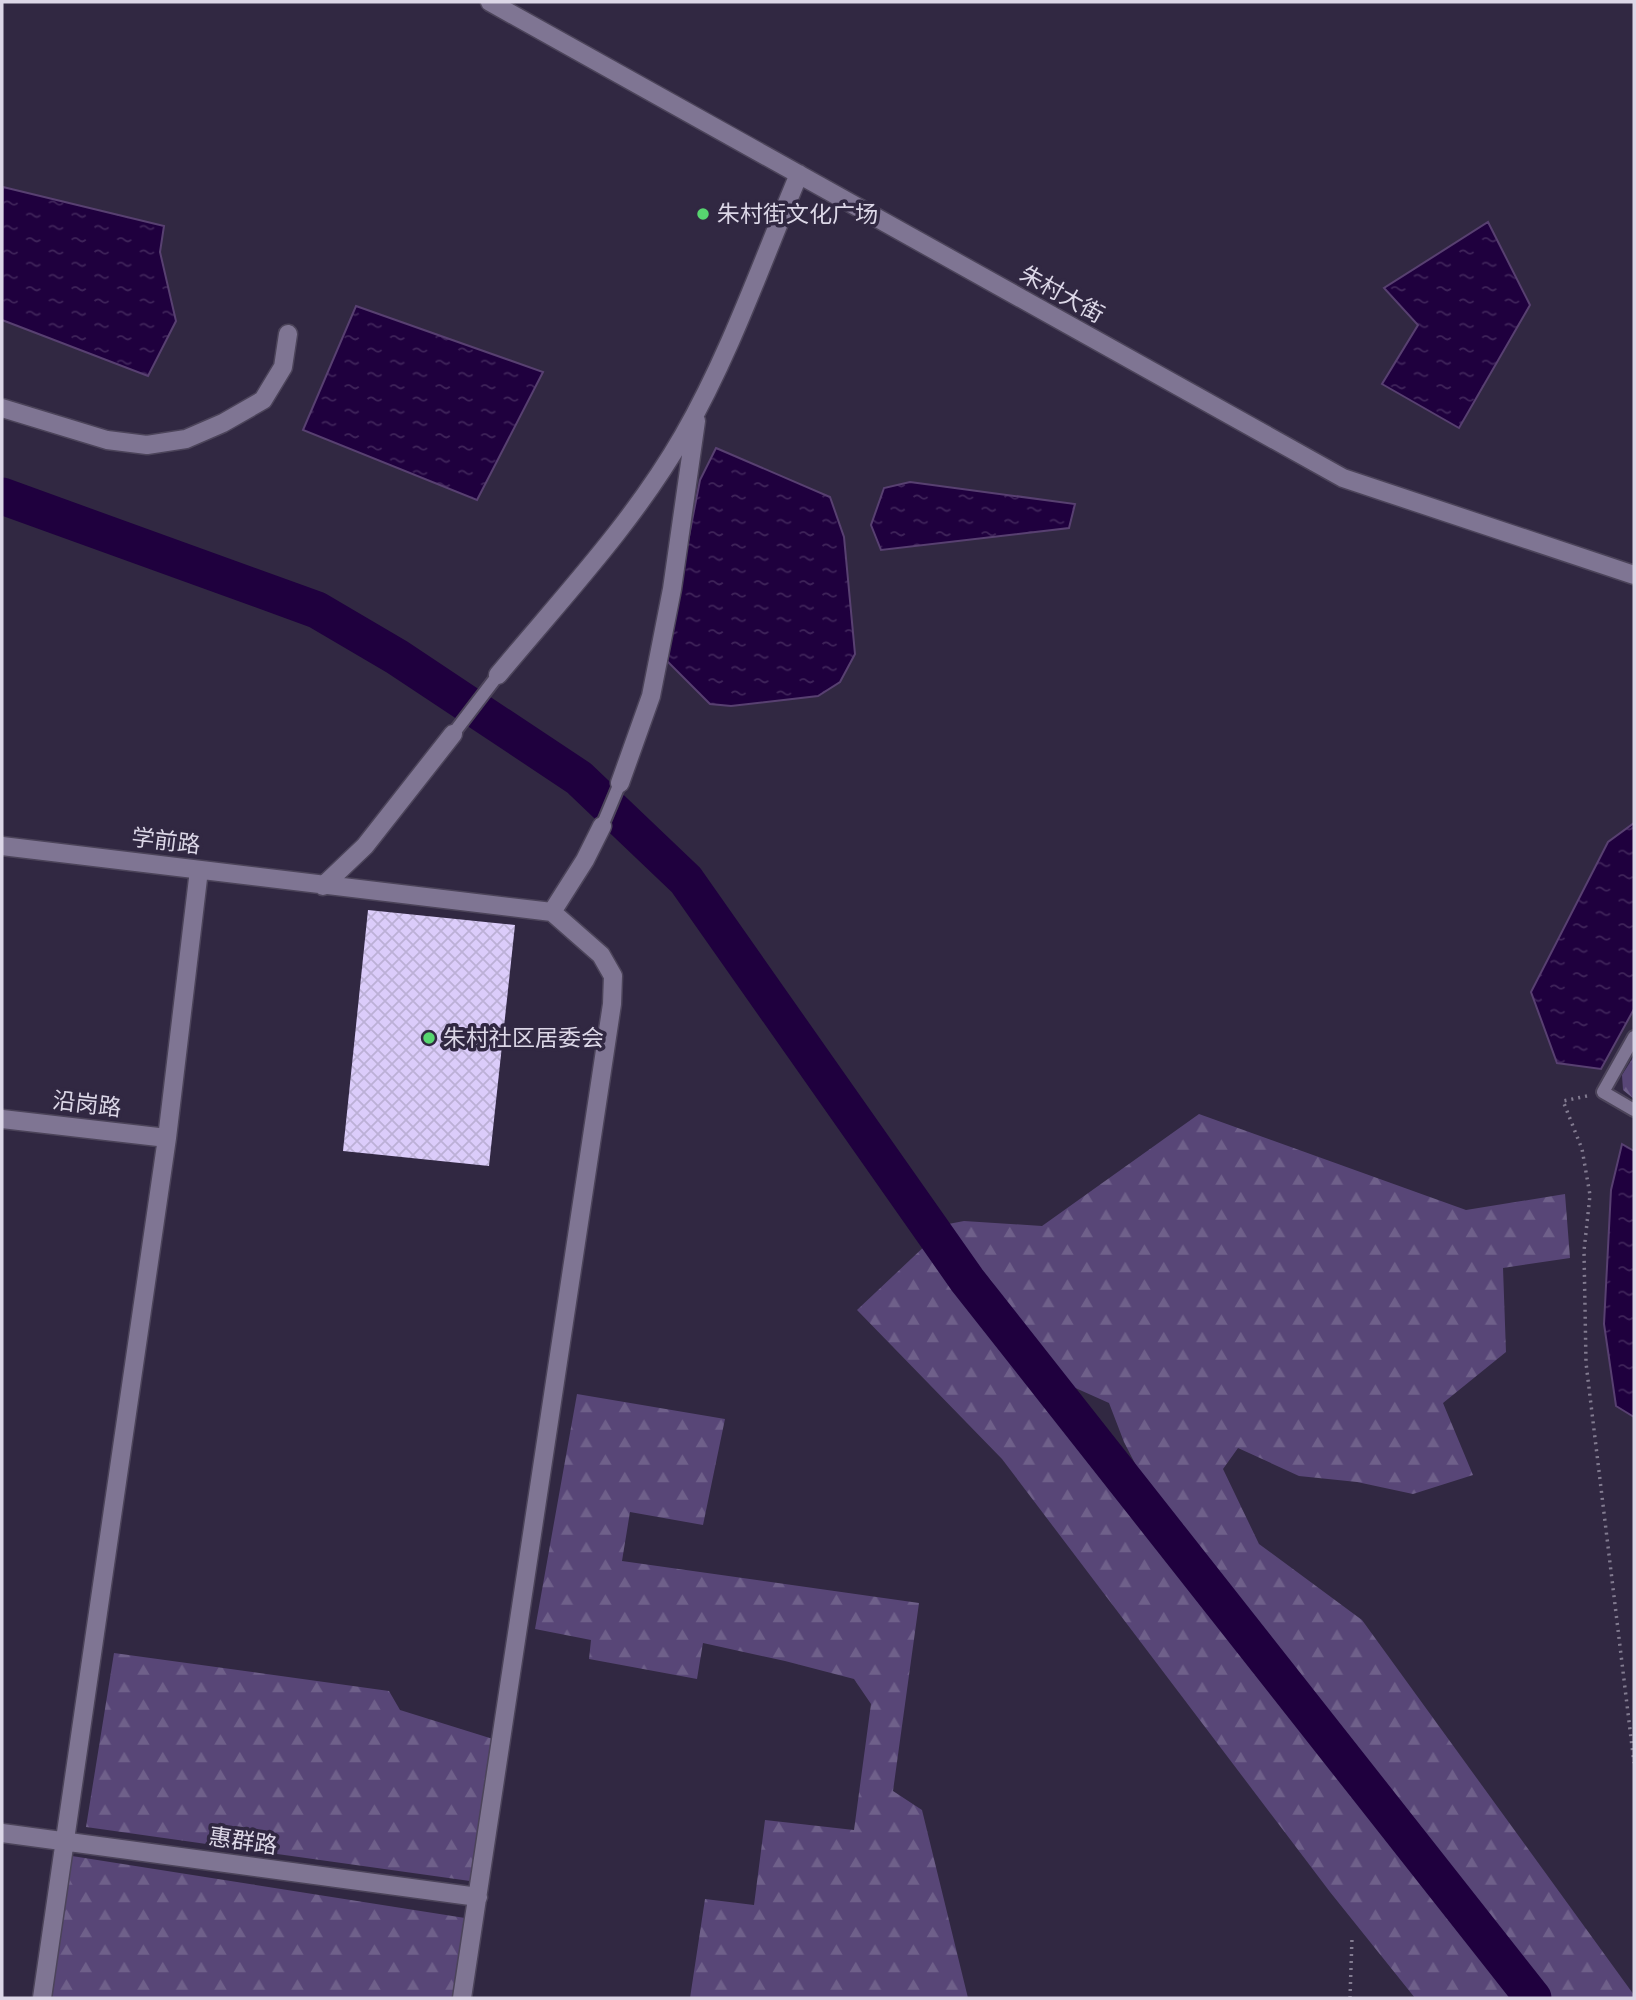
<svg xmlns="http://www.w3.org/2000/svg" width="1636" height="2000" viewBox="0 0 1636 2000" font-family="'Space Grotesk','Noto Sans SC',sans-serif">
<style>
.forest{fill:url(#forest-firs)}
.water{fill:url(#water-ripples);stroke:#584071;stroke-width:2}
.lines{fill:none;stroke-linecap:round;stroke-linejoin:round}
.river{stroke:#1f003e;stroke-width:37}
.building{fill:url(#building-cross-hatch)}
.service-casing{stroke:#4c445a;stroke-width:16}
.minor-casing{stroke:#4c445a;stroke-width:21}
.path{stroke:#827b90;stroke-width:3.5;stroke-dasharray:2 5;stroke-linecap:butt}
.service{stroke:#7f7593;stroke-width:12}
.minor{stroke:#7f7593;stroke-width:18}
.poi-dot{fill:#57d570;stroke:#312842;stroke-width:2.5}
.labels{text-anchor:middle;stroke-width:7;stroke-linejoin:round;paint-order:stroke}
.poi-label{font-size:23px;fill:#dcd7e7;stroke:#312842;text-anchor:start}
.street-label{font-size:23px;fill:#dcd7e7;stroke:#312842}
</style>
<defs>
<pattern id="forest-firs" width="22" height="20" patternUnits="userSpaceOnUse" patternTransform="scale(1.75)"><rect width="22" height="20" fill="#584677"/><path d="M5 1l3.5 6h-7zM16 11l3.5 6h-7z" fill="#6f608a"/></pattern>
<pattern id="water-ripples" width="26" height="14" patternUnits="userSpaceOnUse" patternTransform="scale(1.75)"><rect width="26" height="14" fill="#1f003e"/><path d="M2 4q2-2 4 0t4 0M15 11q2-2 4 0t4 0" fill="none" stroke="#3f245a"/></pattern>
<pattern id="building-cross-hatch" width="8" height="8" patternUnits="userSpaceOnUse" patternTransform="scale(1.75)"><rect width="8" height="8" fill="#dbccfa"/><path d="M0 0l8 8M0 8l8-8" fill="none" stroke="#bcb0d6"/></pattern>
</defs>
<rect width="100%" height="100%" fill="#312842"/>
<!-- forest -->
<path class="forest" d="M 1634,1056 L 1634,1099 L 1623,1090 L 1622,1075 Z
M 1199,1114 L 1466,1210 L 1565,1194 L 1570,1258 L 1503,1268 L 1506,1352 L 1443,1403 L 1473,1475 L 1413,1494 L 1357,1482 L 1299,1476 L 1238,1448 L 1223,1469 L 1259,1544 L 1362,1620 L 1634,1995 L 1634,1998 L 1546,1998 L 1148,1489 L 1124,1442 L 1109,1403 L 1062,1382 L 938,1226 L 964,1221 L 1042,1226 Z
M 929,1242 L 1274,1682 L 1517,1998 L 1415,1998 L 1330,1892 L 1002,1459 L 857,1310 Z
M 577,1394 L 725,1419 L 703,1525 L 630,1512 L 622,1561 L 919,1603 L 893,1791 L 922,1810 L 968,1998 L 690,1998 L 705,1899 L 754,1905 L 765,1820 L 854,1830 L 871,1704 L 854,1679 L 785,1661 L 703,1643 L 697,1679 L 589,1659 L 591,1640 L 535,1629 Z
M 114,1653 L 389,1691 L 400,1710 L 493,1739 L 470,1881 L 86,1827 Z
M 72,1856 L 465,1918 L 453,1998 L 52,1998 Z"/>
<!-- water -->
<path class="water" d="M 3,187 L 164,226 L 160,252 L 176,321 L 148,376 L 2,320 Z
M 1488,222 L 1530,305 L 1459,428 L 1382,384 L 1418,325 L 1384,288 Z
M 356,306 L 543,372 L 477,500 L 303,430 Z
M 716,448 L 830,497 L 844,537 L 855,654 L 840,682 L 818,696 L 731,706 L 710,704 L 665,659 L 700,480 Z
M 910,482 L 1075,504 L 1069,528 L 881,550 L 871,525 L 884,488 Z
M 1634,823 L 1634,1009 L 1601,1069 L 1557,1063 L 1531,992 L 1608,842 Z
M 1622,1144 L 1634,1151 L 1634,1417 L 1616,1406 L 1604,1324 L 1611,1190 Z"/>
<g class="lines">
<!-- river -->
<path class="river" d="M 2,496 L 317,610 L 397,657 L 579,778 L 686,880 L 967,1280 L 1533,1998"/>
</g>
<!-- building -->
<path class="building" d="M 368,910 L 515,925 L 489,1166 L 343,1151 Z"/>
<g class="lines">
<defs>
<path id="service" d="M 453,734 L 498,675
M 602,826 L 620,783
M 1634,1037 L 1603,1092 L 1634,1110"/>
<path id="minor" d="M 490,2 L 1343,478 L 1634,575
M 2,408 L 107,440 L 147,445 L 186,439 L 223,423 L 263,400 L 283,367 L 288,334
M 498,675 C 562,598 633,523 683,436 C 730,354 762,262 799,174
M 620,783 L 651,696 L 672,589 L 696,421
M 2,846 L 552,912 L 601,955 L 613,976 L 612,1004 L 462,1998
M 323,886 L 365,846 L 453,734
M 552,912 L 585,860 L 602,826
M 2,1119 L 167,1138
M 2,1833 L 478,1897
M 42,1998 L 167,1138 L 199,870"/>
</defs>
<!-- service casing -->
<use href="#service" class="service-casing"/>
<!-- minor casing -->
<use href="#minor" class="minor-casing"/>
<!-- path -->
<path class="path" d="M 1587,1096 L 1563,1101 L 1582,1149 L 1590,1195 L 1584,1251 L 1586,1363 L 1634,1763
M 1350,1998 L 1352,1938"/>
<!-- service -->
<use href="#service" class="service"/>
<!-- minor -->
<use href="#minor" class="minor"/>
</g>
<!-- markers -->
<g class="poi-dot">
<circle cx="703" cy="214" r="7"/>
<circle cx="429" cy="1038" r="7"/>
</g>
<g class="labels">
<!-- poi labels -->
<g class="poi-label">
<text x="717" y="222">朱村街文化广场</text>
<text x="443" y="1046">朱村社区居委会</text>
</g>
<!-- street labels -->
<g class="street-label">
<text transform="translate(1062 294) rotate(29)" y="8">朱村大街</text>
<text transform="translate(166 841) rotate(7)" y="8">学前路</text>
<text transform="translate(87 1104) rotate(7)" y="8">沿岗路</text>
<text transform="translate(243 1841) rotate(8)" y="8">惠群路</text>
</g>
</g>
<!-- border -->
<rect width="1636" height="2000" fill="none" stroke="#dcd7e7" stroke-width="7"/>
</svg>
